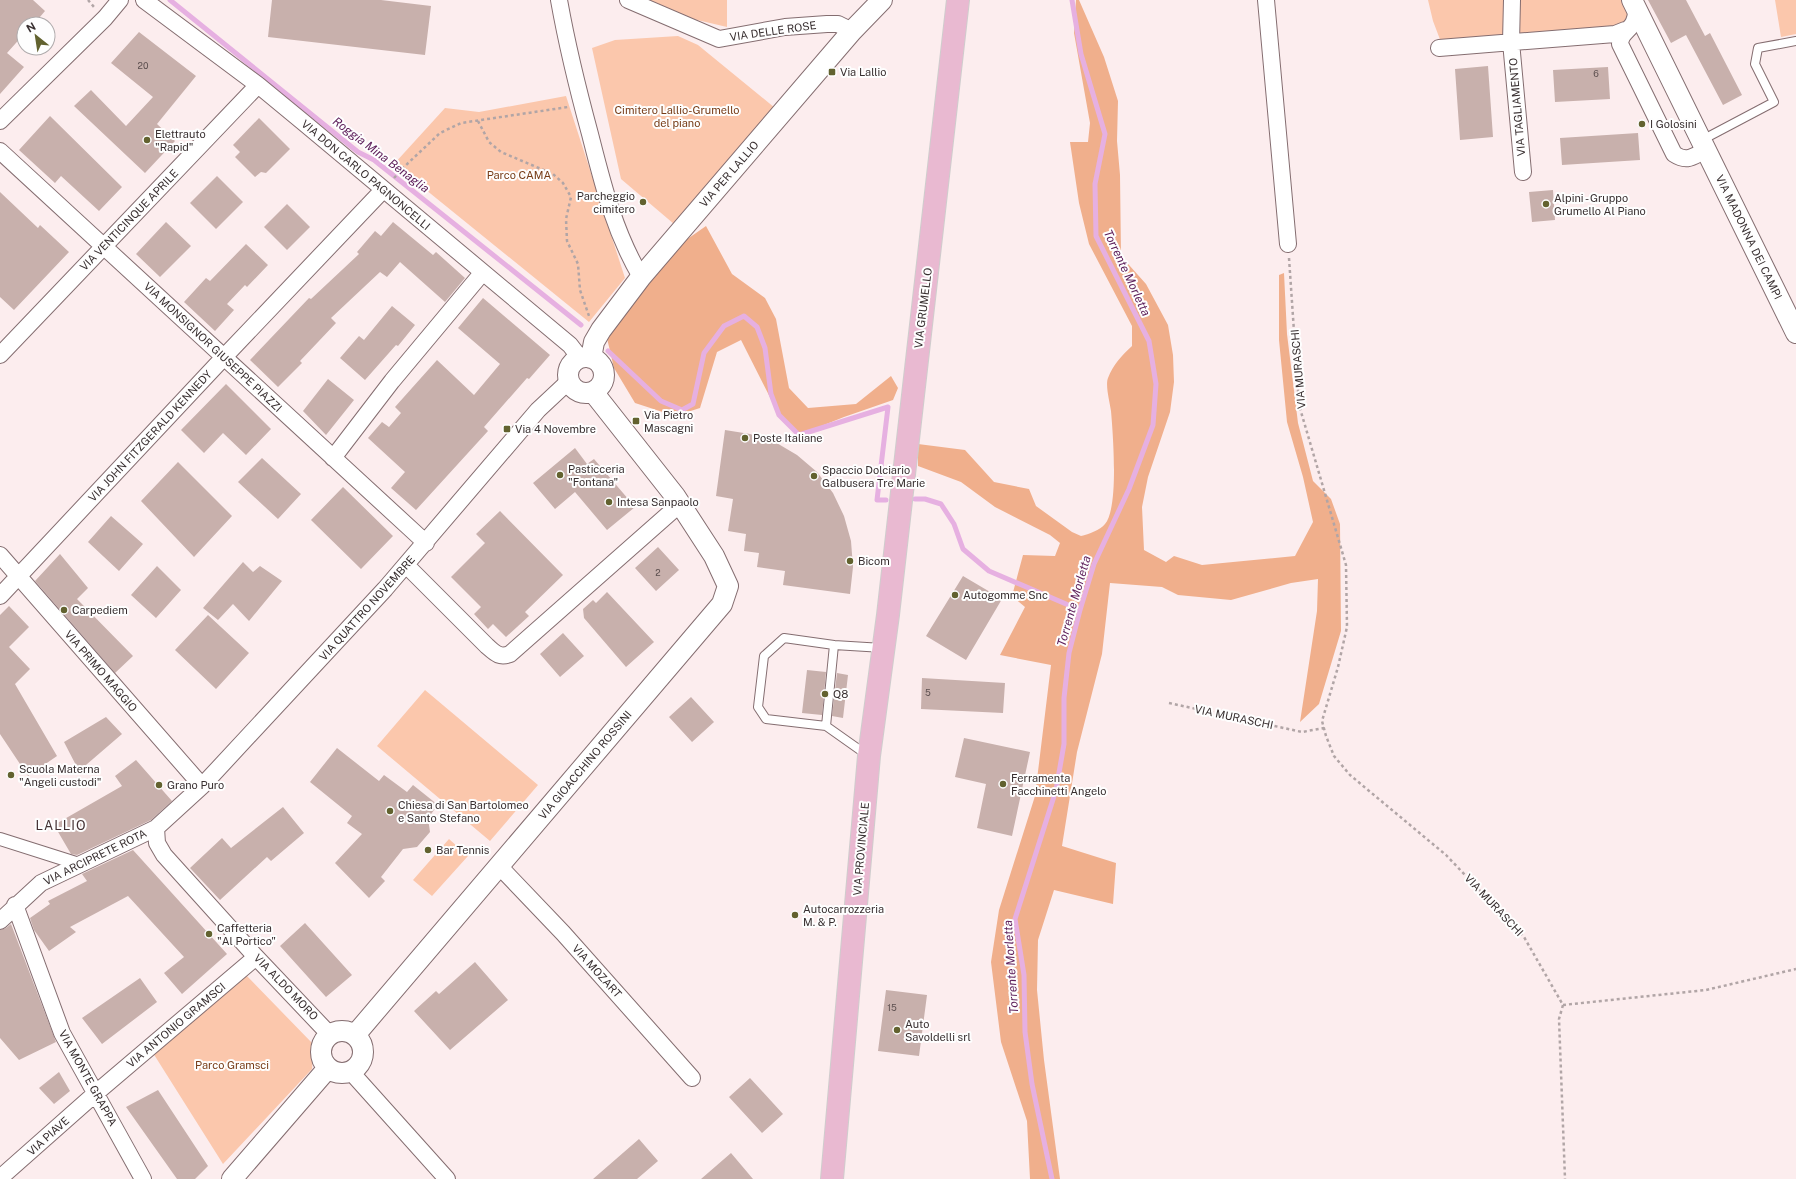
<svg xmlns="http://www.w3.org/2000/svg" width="1796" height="1179" viewBox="0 0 1796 1179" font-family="'Public Sans',sans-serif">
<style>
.green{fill:#fbc7ac}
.forest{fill:#f0af8c}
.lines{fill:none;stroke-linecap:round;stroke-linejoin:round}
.stream{stroke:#e6b0e1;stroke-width:5}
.building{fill:#c8b0ac}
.service-casing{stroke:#846d70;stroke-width:10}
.pedestrian-casing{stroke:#846d70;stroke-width:14}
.minor-casing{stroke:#846d70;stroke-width:18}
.tertiary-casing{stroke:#846d70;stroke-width:22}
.primary-casing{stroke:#cfcdcd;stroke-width:24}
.path{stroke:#b1a5a6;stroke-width:2.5;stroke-dasharray:3 3;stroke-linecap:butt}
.service{stroke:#fff;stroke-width:8}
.pedestrian{stroke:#fff;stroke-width:12}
.minor{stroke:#fff;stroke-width:16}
.tertiary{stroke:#fff;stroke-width:20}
.primary{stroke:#e9b9d1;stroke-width:22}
.poi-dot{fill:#62622f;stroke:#fefefe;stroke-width:1.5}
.labels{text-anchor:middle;stroke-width:4;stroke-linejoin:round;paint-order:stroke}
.number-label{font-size:9px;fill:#5c4f4f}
.street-label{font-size:11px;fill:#382f30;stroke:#fefefe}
.poi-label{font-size:11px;fill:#382f30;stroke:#fefefe;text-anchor:start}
.park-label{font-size:11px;fill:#773c17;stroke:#fefefe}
.water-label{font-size:12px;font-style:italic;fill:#5f215c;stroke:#fefefe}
.quarter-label{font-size:13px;letter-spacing:1px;fill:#433032;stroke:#fefefe}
</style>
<rect width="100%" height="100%" fill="#fcedee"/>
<!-- green -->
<path class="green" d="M 647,0 L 727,0 L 727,27 L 676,15 Z
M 1428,0 L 1632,0 L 1631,26 L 1444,50 L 1433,21 Z
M 1775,0 L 1796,0 L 1796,34 L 1781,37 Z
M 678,36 L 698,45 L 775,108 L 674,224 L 621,179 L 592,48 L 615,40 Z
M 566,96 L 625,278 L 589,322 L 394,164 L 445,108 L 479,112 Z
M 425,690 L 538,785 L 490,841 L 377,746 Z
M 449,839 L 468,856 L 432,896 L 413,880 Z
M 245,974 L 314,1045 L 312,1069 L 223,1164 L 153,1053 Z"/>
<!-- forest -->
<path class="forest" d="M 1076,0 L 1079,0 L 1104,57 L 1118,101 L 1117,141 L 1120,175 L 1121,256 L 1146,284 L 1168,325 L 1173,355 L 1174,382 L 1170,412 L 1148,477 L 1142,507 L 1144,550 L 1166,562 L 1174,556 L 1202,565 L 1295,556 L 1313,522 L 1303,477 L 1287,422 L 1279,340 L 1279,275 L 1284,273 L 1287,334 L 1298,423 L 1313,481 L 1331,499 L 1340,524 L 1341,631 L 1319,704 L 1300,722 L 1317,611 L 1318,579 L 1291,583 L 1231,600 L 1178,595 L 1162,587 L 1110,583 L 1102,654 L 1077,752 L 1062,846 L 1116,863 L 1113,904 L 1054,890 L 1038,940 L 1037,990 L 1044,1060 L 1060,1179 L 1030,1179 L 1027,1121 L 1001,1042 L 991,962 L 999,910 L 1035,796 L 1051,665 L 1000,655 L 1025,607 L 1012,596 L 1023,555 L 1055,556 L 1060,543 L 1050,535 L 995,507 L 961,482 L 918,466 L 918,444 L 965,450 L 994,482 L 1029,489 L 1036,506 L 1072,532 L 1081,536 C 1089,534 1100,530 1105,524 C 1119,508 1113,433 1111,411 C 1110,403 1105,385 1108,378 C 1113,365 1122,355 1132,346 L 1132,326 L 1089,244 L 1079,203 L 1070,142 L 1088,142 L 1090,123 L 1074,33 Z
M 706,226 L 732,274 L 765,298 L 776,319 L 789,388 L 808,408 L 856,404 L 891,376 L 898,388 L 893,400 L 844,417 L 799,435 L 779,415 L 741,340 L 717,352 L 700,408 L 675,416 L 635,403 L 614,368 L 606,334 L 686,240 Z"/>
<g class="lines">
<!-- stream -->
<path class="stream" d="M 170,0 L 358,152 L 374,160 L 581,325
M 608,351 L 661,401 L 682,410 L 693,404 L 704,353 L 724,326 L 744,316 L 757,327 L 765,348 L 771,394 L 779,415 L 799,435 L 888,407 L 877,500 L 886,500
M 915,499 L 925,499 L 941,504 L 954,524 L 963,549 L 989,571 L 1080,610
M 1052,1179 L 1032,1084 L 1025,1032 L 1024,975 L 1015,919 L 1056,790 L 1064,744 L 1064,698 L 1069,653 L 1080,610 L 1094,564 L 1129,489 L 1153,425 L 1156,384 L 1149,341 L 1096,236 L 1095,184 L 1105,134 L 1081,54 L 1072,0"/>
</g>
<!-- building -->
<path class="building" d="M 0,0 L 33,0 L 45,11 L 34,24 L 24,24 L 24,34 L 7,53 L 24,67 L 0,94 Z
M 272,0 L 381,0 L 431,6 L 425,55 L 268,37 Z
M 1648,0 L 1686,0 L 1705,36 L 1710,33 L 1742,95 L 1723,105 L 1686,35 L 1671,43 Z
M 139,32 L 196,76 L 157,124 L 175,141 L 145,173 L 74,106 L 91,90 L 126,126 L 153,97 L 111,63 Z
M 1488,66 L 1493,137 L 1460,140 L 1455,69 Z
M 1608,67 L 1610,99 L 1555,102 L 1553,70 Z
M 50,116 L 122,187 L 99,211 L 61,176 L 55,183 L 19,150 Z
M 259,118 L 290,149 L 266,173 L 261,172 L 255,177 L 235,157 L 240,152 L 233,145 Z
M 1638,133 L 1640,160 L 1562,165 L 1560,138 Z
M 217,176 L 243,202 L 216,229 L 190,203 Z
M 1553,190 L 1555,220 L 1532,222 L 1529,192 Z
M 0,192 L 38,228 L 40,225 L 69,252 L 14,310 L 0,297 Z
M 287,204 L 310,227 L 287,250 L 264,227 Z
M 166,222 L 191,246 L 160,277 L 136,254 Z
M 393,222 L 433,255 L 436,252 L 465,278 L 445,302 L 400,262 L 387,277 L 380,272 L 331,318 L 336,323 L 300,361 L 302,363 L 278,387 L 250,360 L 309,298 L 311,299 L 359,254 L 357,252 L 375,231 L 381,236 Z
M 246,244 L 268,265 L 247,287 L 245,285 L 227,304 L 234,310 L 215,331 L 184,302 L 206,278 L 210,281 Z
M 483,298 L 550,355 L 529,379 L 527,378 L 484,427 L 488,431 L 416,510 L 391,488 L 405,472 L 368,438 L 382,422 L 389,427 L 401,413 L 395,407 L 437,360 L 474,395 L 500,364 L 458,328 Z
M 392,306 L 415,325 L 398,346 L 396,345 L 365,380 L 340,358 L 359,336 L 364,340 Z
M 328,379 L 354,400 L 326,435 L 303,411 Z
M 226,384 L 271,429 L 246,455 L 223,433 L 204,453 L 181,430 Z
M 725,430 L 750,434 L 775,442 L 797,455 L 817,472 L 833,493 L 844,516 L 851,541 L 853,567 L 850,594 L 783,585 L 785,571 L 757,567 L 759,553 L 744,551 L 746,534 L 728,531 L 733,499 L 716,496 Z
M 575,448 L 587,464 L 594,459 L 635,507 L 607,530 L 575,492 L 555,509 L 533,483 Z
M 262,458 L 301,494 L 278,519 L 238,482 Z
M 178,462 L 232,516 L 194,557 L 141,501 Z
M 343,487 L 393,536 L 361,569 L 311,520 Z
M 500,511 L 563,575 L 525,612 L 529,616 L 506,637 L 493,624 L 488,629 L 474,614 L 481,607 L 451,577 L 485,543 L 476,534 Z
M 111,516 L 143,544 L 119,571 L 88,542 Z
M 658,547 L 679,570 L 656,591 L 635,568 Z
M 60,554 L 88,588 L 77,599 L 133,656 L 115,673 L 35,581 Z
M 243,562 L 253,572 L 260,566 L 282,581 L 249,621 L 233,604 L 218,620 L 203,608 Z
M 157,566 L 181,590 L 156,618 L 131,595 Z
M 963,576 L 1002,599 L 966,660 L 926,636 Z
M 607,592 L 654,642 L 626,667 L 584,618 L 583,609 L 593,600 L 596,603 Z
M 9,606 L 29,627 L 9,647 L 30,669 L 15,684 L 57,756 L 28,776 L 0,734 L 0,615 Z
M 208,615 L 249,653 L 216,689 L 175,650 Z
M 563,633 L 584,656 L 560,677 L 540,654 Z
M 807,670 L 826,672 L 822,715 L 802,713 Z
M 837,673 L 848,675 L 843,718 L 832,716 Z
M 922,678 L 1005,683 L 1003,713 L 921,709 Z
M 691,697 L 714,722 L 692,742 L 669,717 Z
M 106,717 L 122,734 L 79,771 L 64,742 Z
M 964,738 L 1030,752 L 1012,836 L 977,828 L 986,784 L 955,777 Z
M 337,748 L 379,781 L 384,775 L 407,792 L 413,785 L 438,805 L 428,818 L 430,832 L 417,847 L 403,849 L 381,877 L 385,881 L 369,898 L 335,863 L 362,834 L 347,823 L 352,816 L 310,782 Z
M 136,760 L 172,801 L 151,820 L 77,855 L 71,854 L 54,825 L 122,786 L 115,776 Z
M 283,807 L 304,833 L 271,861 L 267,857 L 220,900 L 190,868 L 222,838 L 231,848 Z
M 133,850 L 227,954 L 182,994 L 164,973 L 184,957 L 128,896 L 70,927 L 76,932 L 49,951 L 34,930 L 30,918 L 50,904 L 48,901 L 87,881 L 82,874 Z
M 305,923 L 352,975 L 326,997 L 280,946 Z
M 11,924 L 56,1042 L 19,1060 L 0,1038 L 0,930 L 6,928 Z
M 475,962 L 508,1000 L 450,1050 L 414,1011 L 436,991 L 439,994 Z
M 140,978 L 157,1002 L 102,1044 L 82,1018 Z
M 886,990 L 927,995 L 919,1056 L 878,1051 Z
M 59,1072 L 70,1091 L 54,1104 L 39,1088 Z
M 750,1078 L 783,1114 L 762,1133 L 729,1097 Z
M 158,1090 L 208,1166 L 195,1179 L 177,1179 L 126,1107 Z
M 639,1139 L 658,1161 L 637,1179 L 593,1179 Z
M 731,1153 L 753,1179 L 701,1179 Z"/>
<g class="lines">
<defs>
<path id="service" d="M 1702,140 L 1774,102 L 1755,64 L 1758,48 L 1796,41
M 826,726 L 766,719 L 758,707 L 764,656 L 784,638 L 834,645
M 867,755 L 826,726 L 834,645 L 883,648"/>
<path id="pedestrian" d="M 0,839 L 79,864"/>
<path id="minor" d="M 144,0 L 258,85 L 303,122 L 570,345 L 580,358
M 559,0 C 567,45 578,90 590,134 C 603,185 614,231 641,277
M 628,0 L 719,39 L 785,27 L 827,24 L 838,24 L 852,31
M 1266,0 L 1288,244
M 1512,0 L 1511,42 L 1523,172
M 1637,9 C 1636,15 1635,21 1632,25 C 1626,33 1621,34 1620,44 L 1674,154 C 1688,163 1693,156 1706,150
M 1439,48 L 1615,34 L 1625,30
M 0,121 L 105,18 L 120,0
M 0,151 L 426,543
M 0,355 L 258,85
M 333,458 L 392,381 L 478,278 L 481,271
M 0,555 L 202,786
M 406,565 L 487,646 C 495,653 499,658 510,654 L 680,504
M 0,596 L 225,356 L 383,190
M 156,828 L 157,843 L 164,855 L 256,957 L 330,1035
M 499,866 L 563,933 L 692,1078
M 15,905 L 62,1033 L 143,1179
M 0,921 L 41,883 L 156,828 L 202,786 L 385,589 L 538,410 L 569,381
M 351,1072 L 447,1179
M 0,1178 L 96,1093 L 256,957"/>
<path id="tertiary" d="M 1632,0 L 1796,333
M568 375a18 18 0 1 1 36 0a18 18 0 1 1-36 0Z
M 591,358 L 594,342 L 601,330 L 641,277 L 852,31 L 882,0
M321 1052a21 21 0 1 1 42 0a21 21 0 1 1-42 0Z
M 355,1035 L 722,604 L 728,586 L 714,556 L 675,496 L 593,392
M 232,1179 L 328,1068"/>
<path id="primary" d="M 832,1179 L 869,756 L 888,615 L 958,0"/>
</defs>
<!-- service casing -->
<use href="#service" class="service-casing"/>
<!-- pedestrian casing -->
<use href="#pedestrian" class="pedestrian-casing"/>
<!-- minor casing -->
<use href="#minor" class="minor-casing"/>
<!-- tertiary casing -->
<use href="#tertiary" class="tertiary-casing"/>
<!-- primary casing -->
<use href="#primary" class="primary-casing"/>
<!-- path -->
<path class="path" d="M 88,0 L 94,7
M 478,121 L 489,142 L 501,152 L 553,174 L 563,183 L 571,197 L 566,219 L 567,241 L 578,264 L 580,290 L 589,316
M 394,178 L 405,166 L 440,133 L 461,123 L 568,107
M 1289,258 L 1299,405 L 1346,565 L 1347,627 L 1338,667 L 1322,721 L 1326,736 L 1334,756 L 1350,775 L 1446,855 L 1524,937 L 1563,1005 L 1559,1019 L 1565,1179
M 1169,703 L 1302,732 L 1324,728
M 1563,1005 L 1706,990 L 1796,969"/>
<!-- service -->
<use href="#service" class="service"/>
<!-- pedestrian -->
<use href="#pedestrian" class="pedestrian"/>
<!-- minor -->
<use href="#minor" class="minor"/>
<!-- tertiary -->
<use href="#tertiary" class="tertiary"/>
<!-- primary -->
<use href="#primary" class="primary"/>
</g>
<!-- markers -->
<g class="poi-dot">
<rect x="828" y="68" width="8" height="8" rx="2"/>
<circle cx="1642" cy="124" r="4"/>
<circle cx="147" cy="140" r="4"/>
<circle cx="643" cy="202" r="4"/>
<circle cx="1546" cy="204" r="4"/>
<rect x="632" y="417" width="8" height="8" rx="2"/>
<rect x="503" y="425" width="8" height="8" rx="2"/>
<circle cx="745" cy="438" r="4"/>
<circle cx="560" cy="475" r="4"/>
<circle cx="814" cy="476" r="4"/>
<circle cx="609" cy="502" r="4"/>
<circle cx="850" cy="561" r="4"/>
<circle cx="955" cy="595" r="4"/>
<circle cx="64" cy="610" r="4"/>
<circle cx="825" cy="694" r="4"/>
<circle cx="11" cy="775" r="4"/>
<circle cx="1003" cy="784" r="4"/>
<circle cx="159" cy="785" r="4"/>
<circle cx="390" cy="811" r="4"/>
<circle cx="428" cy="850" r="4"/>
<circle cx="795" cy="915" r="4"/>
<circle cx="209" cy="934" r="4"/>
<circle cx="897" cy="1030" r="4"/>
</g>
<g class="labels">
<!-- number labels -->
<g class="number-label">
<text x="143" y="69">20</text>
<text x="1596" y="77">6</text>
<text x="658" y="576">2</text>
<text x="928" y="696">5</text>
<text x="892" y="1011">15</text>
</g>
<!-- street labels -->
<g class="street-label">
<text transform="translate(773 31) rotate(-8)" y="4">VIA DELLE ROSE</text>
<text transform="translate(1517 107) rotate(-95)" y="4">VIA TAGLIAMENTO</text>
<text transform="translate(729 174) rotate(-49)" y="4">VIA PER LALLIO</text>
<text transform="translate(366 175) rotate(40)" y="4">VIA DON CARLO PAGNONCELLI</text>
<text transform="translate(129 220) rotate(-46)" y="4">VIA VENTICINQUE APRILE</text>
<text transform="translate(1749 237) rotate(64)" y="4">VIA MADONNA DEI CAMPI</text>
<text transform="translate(923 308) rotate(-83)" y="4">VIA GRUMELLO</text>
<text transform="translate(213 347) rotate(43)" y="4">VIA MONSIGNOR GIUSEPPE PIAZZI</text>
<text transform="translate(1298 369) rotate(-95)" y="4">VIA MURASCHI</text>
<text transform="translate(150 436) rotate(-47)" y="4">VIA JOHN FITZGERALD KENNEDY</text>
<text transform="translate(367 608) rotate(-48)" y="4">VIA QUATTRO NOVEMBRE</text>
<text transform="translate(101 671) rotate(49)" y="4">VIA PRIMO MAGGIO</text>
<text transform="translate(1234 717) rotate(12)" y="4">VIA MURASCHI</text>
<text transform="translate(585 765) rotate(-50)" y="4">VIA GIOACCHINO ROSSINI</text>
<text transform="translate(861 849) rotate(-85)" y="4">VIA PROVINCIALE</text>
<text transform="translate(95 857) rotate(-26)" y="4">VIA ARCIPRETE ROTA</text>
<text transform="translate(1494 905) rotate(47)" y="4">VIA MURASCHI</text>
<text transform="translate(597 971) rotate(48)" y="4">VIA MOZART</text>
<text transform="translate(286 987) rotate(46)" y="4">VIA ALDO MORO</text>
<text transform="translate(176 1025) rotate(-40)" y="4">VIA ANTONIO GRAMSCI</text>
<text transform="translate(88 1078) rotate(61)" y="4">VIA MONTE GRAPPA</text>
<text transform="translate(48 1136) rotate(-42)" y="4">VIA PIAVE</text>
</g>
<!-- poi labels -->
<g class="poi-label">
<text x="840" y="76">Via Lallio</text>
<text x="1650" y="128">I Golosini</text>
<text x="155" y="138">Elettrauto<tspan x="155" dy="13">"Rapid"</tspan></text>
<text x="635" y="200" text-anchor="end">Parcheggio<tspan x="635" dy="13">cimitero</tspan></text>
<text x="1554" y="202">Alpini - Gruppo<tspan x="1554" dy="13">Grumello Al Piano</tspan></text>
<text x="644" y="419">Via Pietro<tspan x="644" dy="13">Mascagni</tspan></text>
<text x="515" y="433">Via 4 Novembre</text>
<text x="753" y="442">Poste Italiane</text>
<text x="568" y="473">Pasticceria<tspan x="568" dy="13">"Fontana"</tspan></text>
<text x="822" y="474">Spaccio Dolciario<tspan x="822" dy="13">Galbusera Tre Marie</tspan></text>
<text x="617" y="506">Intesa Sanpaolo</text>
<text x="858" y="565">Bicom</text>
<text x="963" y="599">Autogomme Snc</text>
<text x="72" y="614">Carpediem</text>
<text x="833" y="698">Q8</text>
<text x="19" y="773">Scuola Materna<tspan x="19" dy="13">"Angeli custodi"</tspan></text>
<text x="1011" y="782">Ferramenta<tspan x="1011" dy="13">Facchinetti Angelo</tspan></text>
<text x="167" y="789">Grano Puro</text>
<text x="398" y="809">Chiesa di San Bartolomeo<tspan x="398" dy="13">e Santo Stefano</tspan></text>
<text x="436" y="854">Bar Tennis</text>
<text x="803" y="913">Autocarrozzeria<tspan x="803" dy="13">M. &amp; P.</tspan></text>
<text x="217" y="932">Caffetteria<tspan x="217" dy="13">"Al Portico"</tspan></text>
<text x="905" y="1028">Auto<tspan x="905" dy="13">Savoldelli srl</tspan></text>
</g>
<!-- park labels -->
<g class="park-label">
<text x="677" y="114">Cimitero Lallio-Grumello<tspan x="677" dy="13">del piano</tspan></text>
<text x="519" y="179">Parco CAMA</text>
<text x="232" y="1069">Parco Gramsci</text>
</g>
<!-- water labels -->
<g class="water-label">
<text transform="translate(381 155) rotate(37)" y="4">Roggia Mina Benaglia</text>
<text transform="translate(1127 273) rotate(65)" y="4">Torrente Morletta</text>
<text transform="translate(1074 601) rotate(-74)" y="4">Torrente Morletta</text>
<text transform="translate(1011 967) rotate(-94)" y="4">Torrente Morletta</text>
</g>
<!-- quarter labels -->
<g class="quarter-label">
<text x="61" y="830">LALLIO</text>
</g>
</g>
<!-- north arrow -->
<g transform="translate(36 36) rotate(330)"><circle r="19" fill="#fefefe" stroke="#afabac"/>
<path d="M0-3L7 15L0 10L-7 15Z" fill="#62622f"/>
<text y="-6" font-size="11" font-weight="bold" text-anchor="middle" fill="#382f30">N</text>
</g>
</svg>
